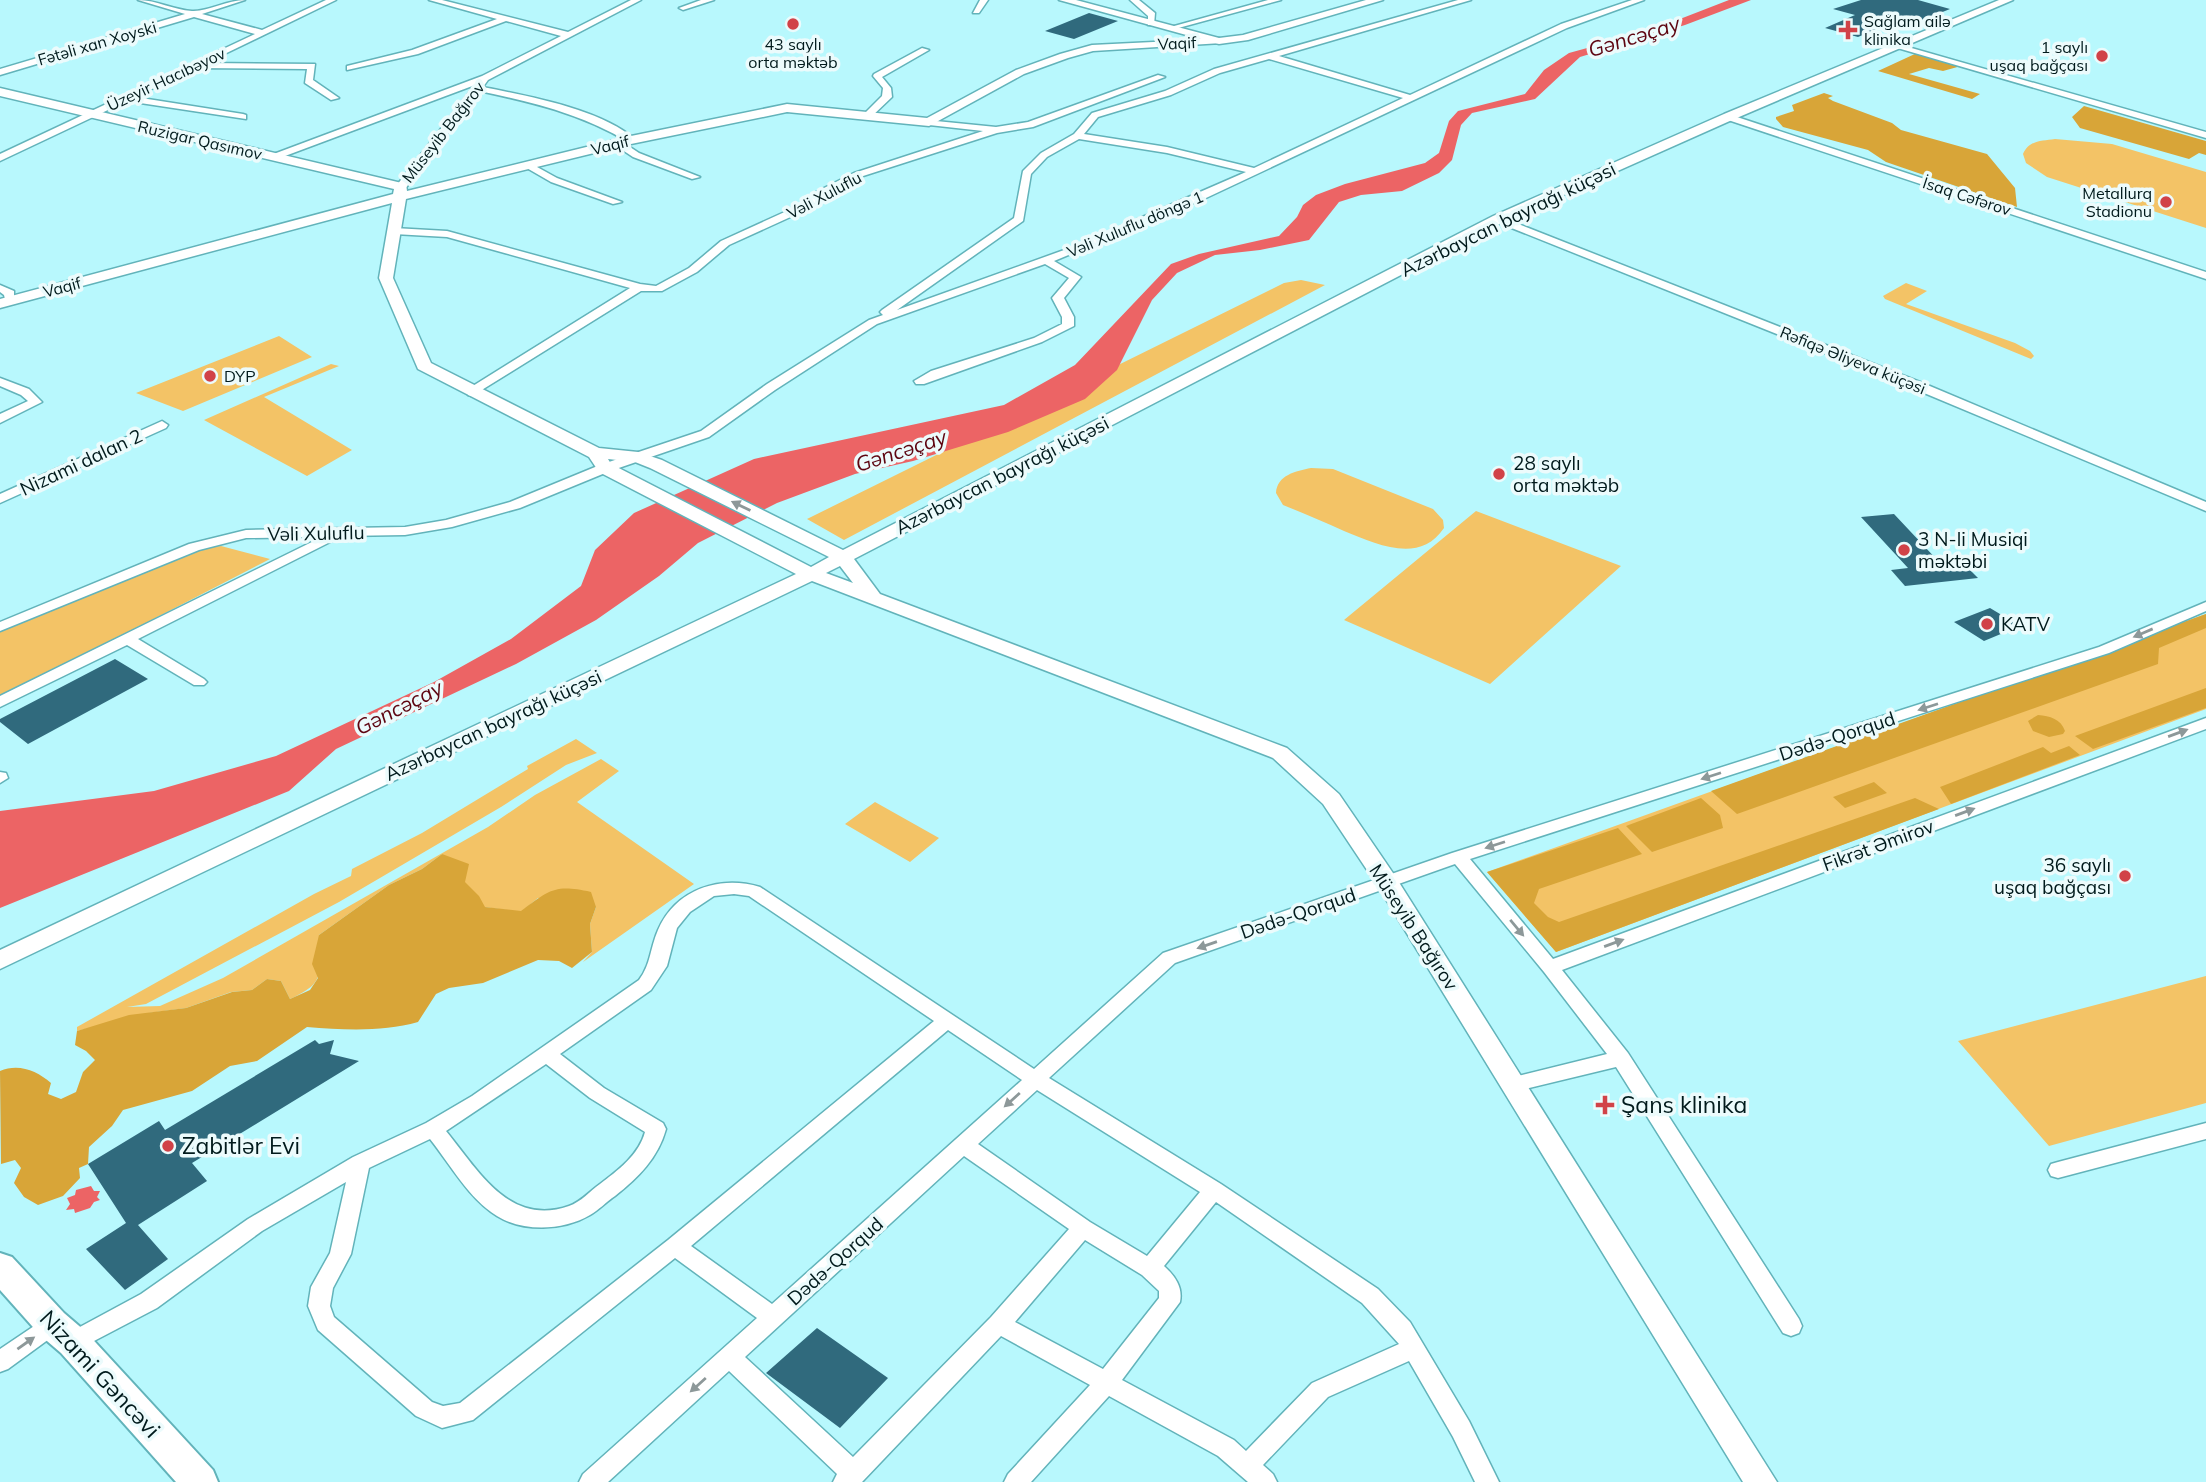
<svg xmlns="http://www.w3.org/2000/svg" width="2206" height="1482" viewBox="0 0 2206 1482" font-family="Mulish,sans-serif">
<style>
.green{fill:#f3c366}
.forest{fill:#d8a538}
.water{fill:#ec6465}
.building{fill:#306a7d}
.lines{fill:none;stroke-linecap:round;stroke-linejoin:round}
.street-casing{stroke:#62b3ba;stroke-width:3}
.secondary-casing{stroke:#62b3ba;stroke-width:3}
.primary-casing{stroke:#62b3ba;stroke-width:4}
.street{fill:#fff;fill-rule:evenodd}
.secondary{fill:#fff;fill-rule:evenodd}
.primary{fill:#fff;fill-rule:evenodd}
.oneway{fill:#8d9899}
.poi-dot{fill:#d14248;stroke:#ecfbfc;stroke-width:2.5}
.labels{text-anchor:middle;stroke-width:7;stroke-linejoin:round;paint-order:stroke}
.far-poi-label{font-size:16px;fill:#011a1c;stroke:#ecfbfc;text-anchor:start}
.far-street-label{font-size:16px;fill:#011a1c;stroke:#ecfbfc}
.street-label{font-size:19px;fill:#011a1c;stroke:#ecfbfc}
.poi-label{font-size:19px;fill:#011a1c;stroke:#ecfbfc;text-anchor:start}
.water-label{font-size:21px;font-style:italic;fill:#5e0511;stroke:#ecfbfc}
.near-poi-label{font-size:23px;fill:#011a1c;stroke:#ecfbfc;text-anchor:start}
.near-street-label{font-size:23px;fill:#011a1c;stroke:#ecfbfc}
</style>
<rect width="100%" height="100%" fill="#b8f8fd"/>
<!-- green -->
<path class="green" d="M 2055,139 L 2112,144 L 2206,172 L 2206,228 L 2047,177 L 2026,163 L 2023,154 C 2029,140 2042,141 2055,139 Z
M 1301,280 L 1325,285 L 844,540 L 807,519 L 1284,283 Z
M 1906,283 L 1927,291 L 1906,304 L 2015,343 L 2030,351 L 2034,356 L 2031,359 L 1885,299 L 1883,296 Z
M 279,336 L 312,357 L 183,411 L 136,393 Z
M 331,364 L 339,366 L 264,397 L 352,450 L 307,476 L 204,420 Z
M 1311,468 L 1333,469 L 1433,509 L 1443,520 L 1444,528 C 1419,565 1377,544 1344,531 C 1324,522 1303,513 1283,505 L 1276,493 C 1277,475 1296,471 1311,468 Z
M 1476,511 L 1621,566 L 1490,684 L 1344,620 Z
M 221,546 L 270,559 L 0,698 L 0,631 L 195,549 Z
M 2206,614 L 2206,709 L 1556,952 L 1487,872 Z
M 576,739 L 597,753 L 566,765 L 501,807 L 339,902 L 146,1004 L 127,1007 L 160,1006 L 223,978 L 488,827 L 535,795 L 601,759 L 619,771 L 577,802 L 694,884 L 583,962 L 592,952 L 590,924 L 596,907 L 538,898 L 521,912 L 484,907 L 442,854 L 422,869 L 389,885 L 319,935 C 319,972 328,982 290,999 L 281,981 L 267,979 L 252,990 L 231,992 L 186,1008 L 149,1013 L 77,1031 L 77,1027 L 314,894 L 351,876 L 352,869 L 422,833 L 528,769 L 527,766 Z
M 875,802 L 939,838 L 910,862 L 845,824 Z
M 2206,976 L 2206,1103 L 2049,1146 L 1958,1041 Z"/>
<!-- forest -->
<path class="forest" d="M 1917,53 L 1961,66 L 1943,71 L 1929,68 L 1909,74 L 1980,94 L 1972,99 L 1878,71 Z
M 1824,93 L 1833,96 L 1828,98 L 1833,101 L 1892,123 L 1901,130 L 1987,154 L 2015,188 L 2017,207 L 1886,162 L 1868,150 L 1783,127 L 1776,119 L 1776,117 L 1794,111 L 1792,105 Z
M 2084,106 L 2206,141 L 2206,155 L 2199,153 L 2189,159 L 2080,128 L 2072,117 Z
M 2206,614 L 2206,628 L 2159,648 L 2158,664 L 1737,814 L 1711,791 Z
M 2206,688 L 2206,708 L 2093,749 L 2075,736 Z
M 2038,715 C 2050,716 2061,719 2065,731 L 2063,734 L 2049,737 L 2033,731 L 2028,721 Z
M 2069,746 L 2080,755 L 1951,804 L 1940,787 L 2043,747 L 2051,753 Z
M 1874,782 L 1887,793 L 1845,808 L 1833,797 Z
M 1701,798 L 1720,815 L 1723,828 L 1652,852 L 1626,826 Z
M 1915,798 L 1939,809 L 1556,952 L 1487,872 L 1618,828 L 1642,854 L 1539,889 L 1534,903 L 1548,917 L 1559,922 Z
M 442,854 L 469,864 L 465,882 L 479,896 L 485,907 L 521,911 C 550,890 554,884 591,892 L 596,907 L 590,924 L 592,952 L 572,968 L 559,961 L 538,960 L 483,983 L 449,988 L 436,994 L 418,1022 C 383,1032 344,1030 307,1027 L 257,1061 L 230,1066 L 192,1091 L 123,1110 L 112,1126 L 89,1147 L 88,1164 L 79,1168 L 80,1178 L 63,1196 L 38,1205 L 24,1197 L 14,1183 L 21,1168 L 15,1160 L 1,1164 L 0,1071 C 19,1063 37,1071 51,1083 L 48,1094 L 61,1099 L 76,1092 L 83,1072 L 95,1060 L 86,1051 L 75,1045 L 77,1031 L 129,1015 L 186,1008 L 232,992 L 252,990 L 267,979 L 281,981 L 290,999 L 310,990 L 318,978 L 312,964 L 319,935 L 389,885 L 422,869 Z"/>
<!-- water -->
<path class="water" d="M 1729,0 L 1751,0 L 1685,25 L 1580,57 L 1535,99 L 1472,113 L 1461,125 L 1452,160 L 1439,173 L 1402,191 L 1361,195 L 1339,202 L 1309,240 L 1260,250 L 1215,255 L 1177,273 L 1152,300 L 1117,370 L 1085,399 L 1008,432 L 913,461 L 855,474 L 777,503 L 698,543 L 659,576 L 596,620 L 516,664 L 336,749 L 289,791 L 0,908 L 0,811 L 154,791 L 276,756 L 434,682 L 511,639 L 581,586 L 595,550 L 634,513 L 754,459 L 1004,405 L 1075,365 L 1171,264 L 1199,254 L 1279,236 L 1297,217 L 1303,205 L 1316,195 L 1345,184 L 1425,163 L 1439,153 L 1449,121 L 1458,111 L 1525,94 L 1544,70 L 1569,53 L 1649,31 Z
M 91,1186 L 94,1191 L 100,1191 L 97,1197 L 100,1200 L 94,1202 L 90,1208 L 75,1213 L 74,1209 L 66,1210 L 70,1204 L 67,1198 L 75,1195 L 76,1190 Z"/>
<!-- building -->
<path class="building" d="M 1861,0 L 1918,0 L 1950,9 L 1900,29 L 1887,25 L 1858,37 L 1825,28 L 1855,15 L 1833,9 Z
M 1089,13 L 1118,21 L 1074,39 L 1045,31 Z
M 1894,514 L 1940,563 L 1961,561 L 1978,578 L 1905,586 L 1891,570 L 1908,568 L 1861,517 Z
M 1990,608 L 2020,626 L 1984,641 L 1954,622 Z
M 115,659 L 148,679 L 28,744 L 0,722 L 0,719 Z
M 315,1040 L 319,1044 L 334,1040 L 330,1054 L 359,1061 L 192,1163 L 207,1181 L 138,1225 L 168,1259 L 125,1290 L 86,1249 L 126,1223 L 88,1164 L 159,1121 L 165,1130 Z
M 817,1328 L 888,1378 L 840,1428 L 766,1373 Z"/>
<g class="lines">
<defs>
<path id="street" d="M 138,0 C 157,0 173,10 192,11 C 207,12 227,0 245,0 L 202,14 L 262,30 L 326,0 L 336,0 L 206,63 L 315,64 L 313,80 L 339,98 L 331,100 L 305,83 L 307,69 L 196,68 L 135,97 L 243,114 L 246,115 L 246,119 L 127,101 L 0,161 L 0,154 L 255,34 L 194,17 L 0,75 L 0,69 L 185,14 Z
M 429,0 L 442,0 L 568,32 L 631,0 L 641,0 L 488,80 L 483,87 C 528,96 601,109 636,140 L 628,142 C 582,114 531,102 479,91 L 405,189 L 397,189 L 397,185 L 475,85 L 277,159 L 271,159 L 271,155 L 482,76 L 561,36 L 506,21 L 418,54 L 347,70 L 347,66 L 412,50 L 497,19 Z
M 701,0 L 714,0 L 683,10 L 679,8 Z
M 980,0 L 988,0 L 979,13 L 973,13 Z
M 1130,0 L 1139,0 L 1155,13 L 1154,25 L 1148,25 L 1148,16 Z
M 1268,0 L 1281,0 L 1171,30 L 1167,28 Z
M 1458,0 L 1471,0 L 1279,56 L 1410,95 L 1561,24 L 1632,0 L 1644,0 L 1567,28 L 1206,198 L 1054,261 L 1081,277 L 1064,298 L 1074,317 L 1074,326 L 1042,342 L 924,384 L 916,384 L 914,381 L 931,371 L 1034,338 L 1062,324 L 1062,317 L 1052,298 L 1069,278 L 1045,264 L 877,324 L 775,390 L 709,437 L 610,471 L 520,508 L 452,527 L 405,535 L 342,536 L 138,639 L 204,679 L 207,682 L 204,685 L 194,685 L 127,645 L 0,707 L 0,696 L 322,537 L 246,538 L 199,550 L 0,631 L 0,622 L 189,544 L 246,530 L 405,527 L 446,520 L 510,502 L 600,465 L 701,431 L 767,384 L 869,320 L 883,315 L 880,312 L 882,310 L 1014,218 L 1023,171 L 1041,153 L 1074,134 L 1092,113 L 1165,91 L 1214,69 ZM 1269,59 L 1403,98 L 1254,168 L 1167,147 L 1084,134 L 1098,117 L 1171,95 L 1220,73 ZM 1079,139 L 1167,153 L 1246,172 L 1078,245 L 897,310 L 1023,221 L 1031,174 L 1047,157 Z
M 1219,38 L 1222,39 L 1222,43 L 1190,45 L 1186,42 L 1190,39 Z
M 1894,43 L 2206,132 L 2206,138 L 1894,47 Z
M 922,48 L 929,50 L 882,77 L 891,88 L 892,97 L 870,118 L 864,118 L 864,114 L 882,96 L 883,88 L 873,76 L 874,74 Z
M 1158,75 L 1165,77 L 1033,127 L 997,133 L 860,177 L 822,197 L 808,209 L 729,245 L 697,272 L 662,291 L 641,291 L 472,396 L 468,395 L 468,389 L 630,288 L 447,237 L 394,234 L 389,231 L 394,228 L 447,231 L 640,284 L 656,286 L 689,268 L 721,241 L 800,205 L 814,193 L 854,173 L 983,131 L 929,125 L 924,122 L 926,120 L 996,127 L 1028,122 Z
M 1728,114 L 2206,272 L 2206,279 L 1725,119 L 1723,117 Z
M 615,141 L 621,141 L 639,153 L 700,177 L 692,179 L 633,157 L 615,145 Z
M 528,162 L 557,178 L 622,202 L 613,204 L 551,182 L 525,167 L 523,165 Z
M 1498,216 L 1925,384 L 2206,502 L 2206,511 L 1917,390 L 1494,221 L 1493,219 Z
M 0,285 L 14,291 L 14,303 L 6,303 L 4,295 L 0,292 Z
M 0,378 L 29,389 L 42,402 L 0,423 L 0,414 L 28,401 L 21,395 L 0,386 Z
M 162,421 L 168,425 L 166,428 L 0,503 L 0,494 Z
M 2206,602 L 2206,611 L 2109,653 L 1470,859 L 1553,959 L 2206,718 L 2206,729 L 1562,970 L 1628,1053 L 1799,1319 L 1802,1326 L 1799,1333 L 1791,1336 L 1783,1333 L 1616,1067 L 1513,1092 L 1506,1089 L 1503,1084 L 1506,1079 L 1607,1054 L 1544,972 L 1455,864 L 1175,963 L 1049,1078 L 1221,1184 L 1378,1289 L 1410,1322 L 1469,1421 L 1499,1482 L 1475,1482 L 1453,1437 L 1409,1361 L 1328,1397 L 1263,1465 L 1273,1474 L 1277,1482 L 1248,1482 L 1218,1456 L 1109,1396 L 1031,1482 L 1004,1482 L 1008,1474 L 1090,1385 L 1001,1336 L 862,1482 L 833,1482 L 837,1474 L 729,1371 L 608,1482 L 579,1482 L 583,1474 L 757,1318 L 675,1258 L 473,1420 L 442,1428 L 416,1416 L 318,1330 L 308,1306 L 311,1287 L 330,1253 L 346,1182 L 262,1231 L 157,1308 L 73,1352 L 65,1349 L 62,1342 L 65,1335 L 141,1294 L 248,1219 L 353,1157 L 426,1123 L 472,1096 L 639,980 C 651,964 650,948 658,930 C 676,889 720,875 760,887 L 1034,1069 L 1163,953 L 1452,853 L 2099,647 ZM 734,894 L 749,896 L 934,1021 L 668,1240 L 460,1403 L 443,1406 L 432,1402 L 334,1317 L 330,1306 L 333,1288 L 351,1254 L 369,1168 L 430,1139 C 450,1164 469,1199 497,1216 C 523,1232 563,1231 590,1215 C 599,1210 606,1202 615,1196 C 638,1178 658,1158 666,1129 L 663,1123 L 604,1088 L 560,1054 L 651,990 L 667,966 L 677,928 L 690,912 L 714,896 ZM 948,1030 L 1022,1080 L 772,1304 L 691,1246 ZM 546,1064 L 590,1098 L 645,1132 C 639,1155 617,1171 600,1184 C 590,1191 581,1202 569,1206 C 509,1227 478,1170 446,1131 ZM 1037,1090 L 1200,1192 L 1147,1256 L 1090,1222 L 978,1144 ZM 964,1156 L 1069,1229 L 991,1317 L 853,1457 L 745,1357 ZM 1216,1202 L 1362,1303 L 1399,1344 L 1312,1383 L 1246,1451 L 1234,1440 L 1122,1380 L 1180,1302 C 1183,1287 1175,1276 1164,1266 ZM 1085,1240 L 1142,1275 L 1159,1291 L 1159,1298 L 1103,1369 L 1015,1322 Z
M 0,772 L 6,773 L 8,778 L 0,783 Z
M 2206,1123 L 2206,1139 L 2058,1178 L 2051,1176 L 2048,1170 L 2051,1164 L 2058,1162 Z
M 52,1314 L 60,1317 L 63,1324 L 60,1331 L 8,1369 L 0,1372 L 0,1349 Z"/>
<path id="secondary" d="M 1059,0 L 1076,0 L 1219,38 L 1243,35 L 1366,0 L 1383,0 L 1248,40 L 1219,44 Z
M 1999,0 L 2013,0 L 1732,120 L 1503,222 L 854,559 L 880,594 L 1287,748 L 1339,794 L 1395,876 L 1777,1482 L 1743,1482 L 1379,888 L 1323,804 L 1273,758 L 812,581 L 0,969 L 0,950 L 796,574 L 599,472 L 589,457 L 418,369 L 379,278 L 392,203 L 0,308 L 0,299 L 393,194 L 394,189 L 0,96 L 0,88 L 406,184 L 407,191 L 631,136 L 787,104 L 927,118 L 1016,70 L 1060,54 L 1092,45 L 1194,40 L 1196,42 L 1190,45 L 1093,51 L 1068,58 L 1024,74 L 929,126 L 787,112 L 631,144 L 406,199 L 393,278 L 431,363 L 599,448 L 638,452 L 662,460 L 843,550 L 1493,216 L 1724,114 ZM 608,459 L 635,462 L 650,468 L 829,557 L 811,567 L 611,464 ZM 840,566 L 853,583 L 826,573 Z"/>
<path id="primary" d="M 0,1253 L 12,1257 L 64,1313 L 85,1331 L 213,1470 L 218,1482 L 176,1482 L 61,1353 L 40,1335 L 0,1290 Z"/>
</defs>
<!-- street casing -->
<use href="#street" class="street-casing"/>
<!-- secondary casing -->
<use href="#secondary" class="secondary-casing"/>
<!-- primary casing -->
<use href="#primary" class="primary-casing"/>
<!-- street -->
<use href="#street" class="street"/>
<!-- secondary -->
<use href="#secondary" class="secondary"/>
<!-- primary -->
<use href="#primary" class="primary"/>
</g>
<!-- one-way arrows -->
<defs><path id="oneway-solid" d="M-6-.8H1V-3.2L6.5 0L1 3.2V.8H-6Z" transform="scale(1.75)"/></defs>
<g class="oneway">
<use href="#oneway-solid" transform="translate(741 506) rotate(-154)"/>
<use href="#oneway-solid" transform="translate(2143 633) rotate(157)"/>
<use href="#oneway-solid" transform="translate(1928 707) rotate(162)"/>
<use href="#oneway-solid" transform="translate(2178 733) rotate(-20)"/>
<use href="#oneway-solid" transform="translate(1711 776) rotate(162)"/>
<use href="#oneway-solid" transform="translate(1965 812) rotate(-20)"/>
<use href="#oneway-solid" transform="translate(1495 845) rotate(162)"/>
<use href="#oneway-solid" transform="translate(1517 928) rotate(50)"/>
<use href="#oneway-solid" transform="translate(1614 943) rotate(-20)"/>
<use href="#oneway-solid" transform="translate(1207 945) rotate(161)"/>
<use href="#oneway-solid" transform="translate(1012 1100) rotate(138)"/>
<use href="#oneway-solid" transform="translate(26 1343) rotate(-35)"/>
<use href="#oneway-solid" transform="translate(698 1385) rotate(138)"/>
</g>
<!-- markers -->
<g class="poi-dot">
<circle cx="793" cy="24" r="7"/>
<path d="M1844.5 19.5h7v7h7v7h-7v7h-7v-7h-7v-7h7z"/>
<circle cx="2102" cy="56" r="7"/>
<circle cx="2166" cy="202" r="7"/>
<circle cx="210" cy="376" r="7"/>
<circle cx="1499" cy="474" r="7"/>
<circle cx="1904" cy="550" r="7"/>
<circle cx="1987" cy="624" r="7"/>
<circle cx="2125" cy="876" r="7"/>
<path d="M1601.5 1094.5h7v7h7v7h-7v7h-7v-7h-7v-7h7z"/>
<circle cx="168" cy="1146" r="7"/>
</g>
<g class="labels">
<!-- far-poi labels -->
<g class="far-poi-label">
<text x="1864" y="27">Sağlam ailə<tspan x="1864" dy="18">klinika</tspan></text>
<text x="793" y="50" text-anchor="middle">43 saylı<tspan x="793" dy="18">orta məktəb</tspan></text>
<text x="2088" y="53" text-anchor="end">1 saylı<tspan x="2088" dy="18">uşaq bağçası</tspan></text>
<text x="2152" y="199" text-anchor="end">Metallurq<tspan x="2152" dy="18">Stadionu</tspan></text>
<text x="224" y="382">DYP</text>
</g>
<!-- far-street labels -->
<g class="far-street-label">
<text transform="translate(97 43) rotate(-16)" y="6">Fətəli xan Xoyski</text>
<text transform="translate(1177 43) rotate(-3)" y="6">Vaqif</text>
<text transform="translate(166 79) rotate(-25)" y="6">Üzeyir Hacıbəyov</text>
<text transform="translate(443 132) rotate(-52)" y="6">Müseyib Bağırov</text>
<text transform="translate(200 140) rotate(13)" y="6">Ruzigar Qasımov</text>
<text transform="translate(610 145) rotate(-14)" y="6">Vaqif</text>
<text transform="translate(824 195) rotate(-28)" y="6">Vəli Xuluflu</text>
<text transform="translate(1967 196) rotate(18)" y="6">İsaq Cəfərov</text>
<text transform="translate(1135 224) rotate(-23)" y="6">Vəli Xuluflu döngə 1</text>
<text transform="translate(62 287) rotate(-15)" y="6">Vaqif</text>
<text transform="translate(1853 360) rotate(22)" y="6">Rəfiqə Əliyeva küçəsi</text>
</g>
<!-- street labels -->
<g class="street-label">
<text transform="translate(1508 219) rotate(-26)" y="7">Azərbaycan bayrağı küçəsi</text>
<text transform="translate(81 462) rotate(-25)" y="7">Nizami dalan 2</text>
<text transform="translate(1002 475) rotate(-27)" y="7">Azərbaycan bayrağı küçəsi</text>
<text transform="translate(316 533) rotate(-1)" y="7">Vəli Xuluflu</text>
<text transform="translate(493 725) rotate(-25)" y="7">Azərbaycan bayrağı küçəsi</text>
<text transform="translate(1837 736) rotate(-18)" y="7">Dədə-Qorqud</text>
<text transform="translate(1878 845) rotate(-20)" y="7">Fikrət Əmirov</text>
<text transform="translate(1298 913) rotate(-19)" y="7">Dədə-Qorqud</text>
<text transform="translate(1414 927) rotate(57)" y="7">Müseyib Bağırov</text>
<text transform="translate(835 1261) rotate(-42)" y="7">Dədə-Qorqud</text>
</g>
<!-- poi labels -->
<g class="poi-label">
<text x="1513" y="470">28 saylı<tspan x="1513" dy="22">orta məktəb</tspan></text>
<text x="1918" y="546">3 N-li Musiqi<tspan x="1918" dy="22">məktəbi</tspan></text>
<text x="2001" y="631">KATV</text>
<text x="2111" y="872" text-anchor="end">36 saylı<tspan x="2111" dy="22">uşaq bağçası</tspan></text>
</g>
<!-- water labels -->
<g class="water-label">
<text transform="translate(1634 37) rotate(-17)" y="7">Gəncəçay</text>
<text transform="translate(901 451) rotate(-18)" y="7">Gəncəçay</text>
<text transform="translate(399 708) rotate(-27)" y="7">Gəncəçay</text>
</g>
<!-- near-poi labels -->
<g class="near-poi-label">
<text x="1621" y="1113">Şans klinika</text>
<text x="182" y="1154">Zabitlər Evi</text>
</g>
<!-- near-street labels -->
<g class="near-street-label">
<text transform="translate(100 1374) rotate(47)" y="8">Nizami Gəncəvi</text>
</g>
</g>
</svg>
